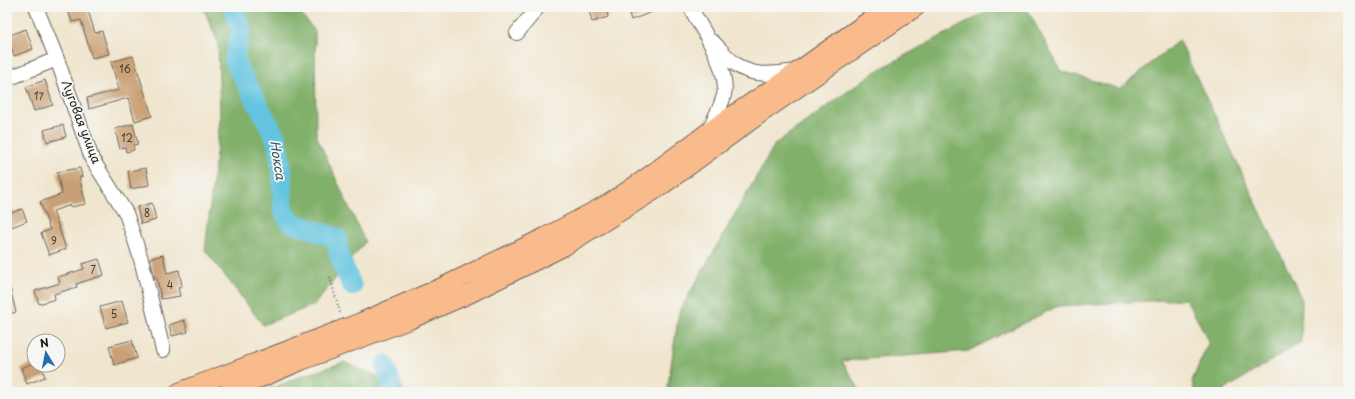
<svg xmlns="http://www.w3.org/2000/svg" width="1355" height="399" viewBox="0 0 1355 399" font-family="'Playpen Sans',sans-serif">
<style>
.forest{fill:#81b06a;stroke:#4e6643}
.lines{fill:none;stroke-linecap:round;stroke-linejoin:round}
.river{stroke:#62c4e0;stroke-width:20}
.building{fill:#c9a074}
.minor-casing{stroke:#66625a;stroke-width:16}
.major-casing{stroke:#66625a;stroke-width:20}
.path{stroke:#66625a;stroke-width:2;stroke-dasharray:1 3;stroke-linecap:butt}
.minor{stroke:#fff;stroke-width:14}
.major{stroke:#fabb8c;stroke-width:18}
.labels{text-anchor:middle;stroke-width:3.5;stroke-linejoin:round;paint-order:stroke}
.number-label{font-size:10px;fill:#473d32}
.street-label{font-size:12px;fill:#1c1c1c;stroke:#f6f6f2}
.water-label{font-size:13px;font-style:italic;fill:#345761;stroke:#f6f6f2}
</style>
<rect width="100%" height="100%" fill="#f6f6f2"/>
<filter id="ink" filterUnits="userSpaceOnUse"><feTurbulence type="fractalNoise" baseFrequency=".025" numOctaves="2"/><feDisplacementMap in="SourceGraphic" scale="8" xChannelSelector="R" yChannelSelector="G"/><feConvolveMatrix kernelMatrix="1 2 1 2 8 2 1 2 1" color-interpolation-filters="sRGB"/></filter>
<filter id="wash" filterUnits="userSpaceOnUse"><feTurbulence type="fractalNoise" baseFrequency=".012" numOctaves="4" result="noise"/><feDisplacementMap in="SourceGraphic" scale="16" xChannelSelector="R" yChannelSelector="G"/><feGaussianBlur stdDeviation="0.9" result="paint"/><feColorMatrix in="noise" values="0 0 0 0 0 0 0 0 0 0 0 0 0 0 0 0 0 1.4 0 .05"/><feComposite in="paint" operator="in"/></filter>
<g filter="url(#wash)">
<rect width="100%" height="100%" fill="#f0e5cd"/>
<!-- forest -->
<path class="forest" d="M 203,7 L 295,7 L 315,31 L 316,135 L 365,242 L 314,305 L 263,325 L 205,250 L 220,119 L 218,43 Z
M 996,7 L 1026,7 L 1061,71 L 1120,89 L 1179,40 L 1302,300 L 1301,342 L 1221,392 L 1195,392 L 1192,381 L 1209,341 L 1186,299 L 1058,306 L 968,351 L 842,361 L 861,392 L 667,392 L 679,312 L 775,144 L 876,71 Z
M 344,362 L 383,379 L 384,392 L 263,392 L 294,379 Z"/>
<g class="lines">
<!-- river -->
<path class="river" d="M 233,7 L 241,30 L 234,60 L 277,140 L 282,171 L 283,210 L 290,222 L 337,238 L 339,255 L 352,286
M 385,365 L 394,392"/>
</g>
<g id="blocks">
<!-- building -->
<path class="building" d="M 67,7 L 87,7 L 95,33 L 102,31 L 109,54 L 92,58 L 81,20 L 72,22 Z
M 599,7 L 606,7 L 608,17 L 592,22 L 589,10 Z
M 627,7 L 663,7 L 663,8 L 631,20 Z
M 26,29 L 33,49 L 14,56 L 7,36 Z
M 133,56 L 152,116 L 135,121 L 128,98 L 89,109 L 87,98 L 119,90 L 111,62 Z
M 45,80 L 53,105 L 34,111 L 26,87 Z
M 133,124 L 138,144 L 133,145 L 134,150 L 126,152 L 125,147 L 120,149 L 115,129 Z
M 63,125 L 66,137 L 47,142 L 44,130 Z
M 80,168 L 82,177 L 79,177 L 86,204 L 71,207 L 71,205 L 53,211 L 66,249 L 49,255 L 41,233 L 50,230 L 40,202 L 62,194 L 57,172 Z
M 146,168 L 149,185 L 131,189 L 128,171 Z
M 152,203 L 156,220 L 141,224 L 137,207 Z
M 22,209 L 27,221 L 9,228 L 7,223 L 7,214 Z
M 163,255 L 167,273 L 179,270 L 182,286 L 178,287 L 180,296 L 161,299 L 157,278 L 155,279 L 150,258 Z
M 99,259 L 104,275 L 76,284 L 77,287 L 54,294 L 55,299 L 39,304 L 35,291 L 60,283 L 58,277 L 84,269 L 82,264 Z
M 7,288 L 10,288 L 16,312 L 7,315 Z
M 122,301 L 128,322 L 106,328 L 100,307 Z
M 184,320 L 188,332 L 172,336 L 169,325 Z
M 132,340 L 137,358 L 114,365 L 109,346 Z
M 34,363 L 34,365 L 41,365 L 45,377 L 27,384 L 21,368 Z"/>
</g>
</g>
<g filter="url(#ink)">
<use href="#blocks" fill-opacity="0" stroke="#66625a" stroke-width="1"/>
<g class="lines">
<defs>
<path id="minor" d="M 36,7 L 57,59 L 92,159 L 126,213 L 141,259 L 163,350
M 691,7 C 695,18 702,27 707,37 C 716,53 728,77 724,95 C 721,108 713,120 708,132
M 517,33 L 538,7
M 713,42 C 721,50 729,60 738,66 C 756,78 778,73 798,71
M 7,79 L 57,59"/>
<path id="major" d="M 179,392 L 361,322 L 442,287 L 545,237 L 611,202 L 646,178 L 708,132 L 798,71 L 888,7
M 228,392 L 301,361 L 409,320 L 469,294 L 563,247 L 660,187 L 764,111 L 916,7"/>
</defs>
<!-- minor casing -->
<use href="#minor" class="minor-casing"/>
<!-- major casing -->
<use href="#major" class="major-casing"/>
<!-- path -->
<path class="path" d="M 330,277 L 340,313"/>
<!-- minor -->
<use href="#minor" class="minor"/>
<!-- major -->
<use href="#major" class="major"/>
</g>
</g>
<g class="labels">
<!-- number labels -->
<g class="number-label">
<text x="125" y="73">16</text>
<text x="39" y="100">17</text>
<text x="127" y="142">12</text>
<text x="147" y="217">8</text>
<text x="54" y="245">9</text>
<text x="93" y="274">7</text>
<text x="170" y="289">4</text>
<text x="114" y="318">5</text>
</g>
<!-- street labels -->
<g class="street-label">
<text transform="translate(81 122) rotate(69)" y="4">Луговая улица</text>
</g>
<!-- water labels -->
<g class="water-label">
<text transform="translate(278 160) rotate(81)" y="5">Нокса</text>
</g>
</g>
<!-- margin -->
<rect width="1355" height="399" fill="none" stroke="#f6f6f2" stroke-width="24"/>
<!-- north arrow -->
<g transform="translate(46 353) rotate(350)"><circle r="19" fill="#f6f6f2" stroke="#9f9f9c"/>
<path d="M0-3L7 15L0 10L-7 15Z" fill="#1f6fb2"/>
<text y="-6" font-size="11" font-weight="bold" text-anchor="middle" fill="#1c1c1c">N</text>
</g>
</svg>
